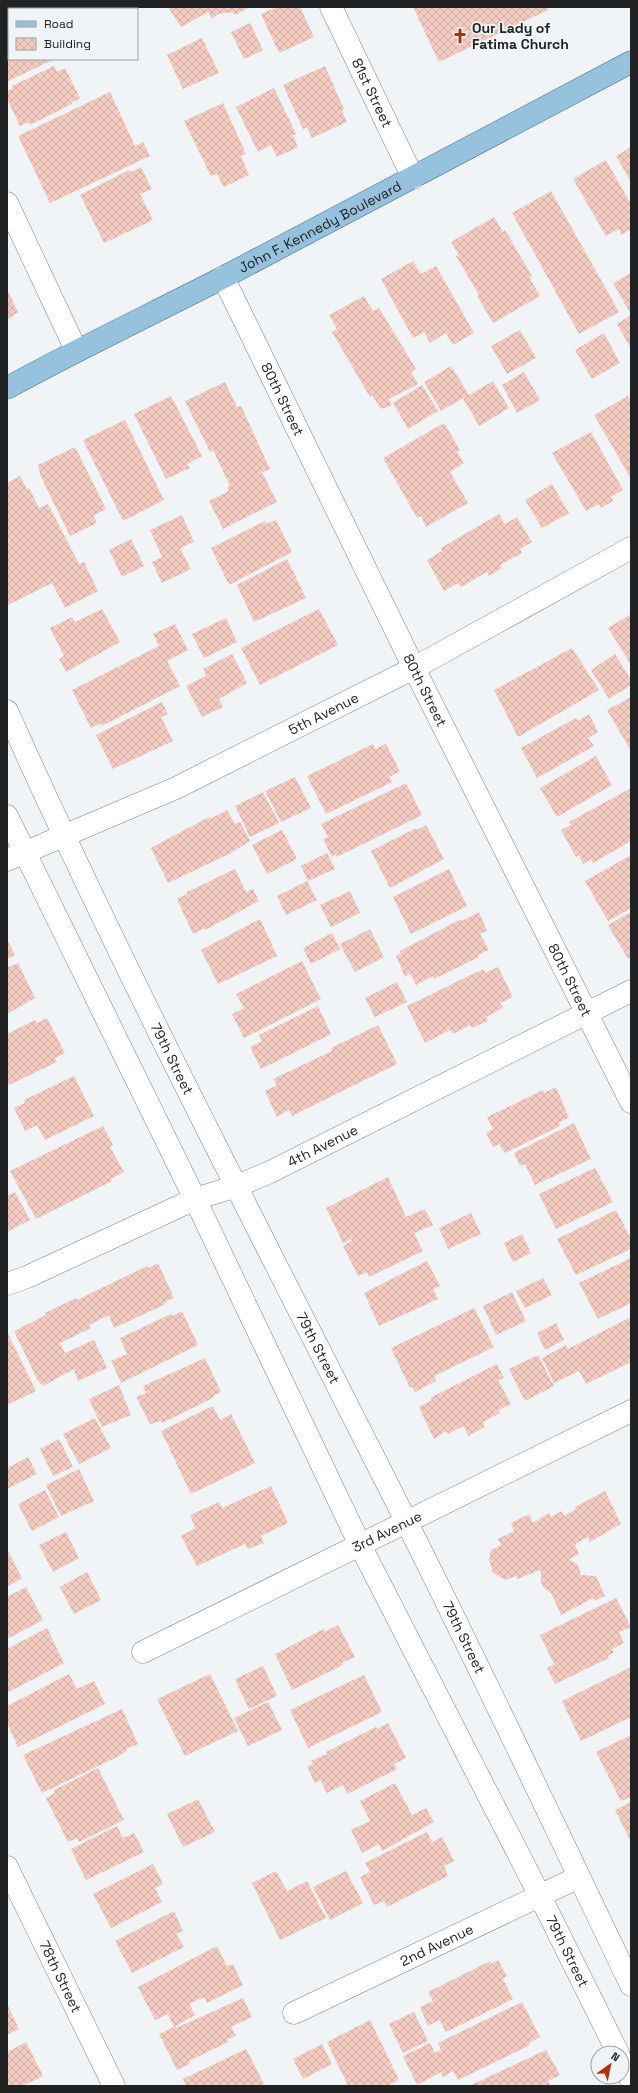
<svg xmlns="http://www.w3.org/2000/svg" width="638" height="2093" viewBox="0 0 638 2093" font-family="'Space Grotesk',sans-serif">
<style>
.building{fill:url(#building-cross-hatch)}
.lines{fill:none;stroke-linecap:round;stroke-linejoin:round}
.minor-casing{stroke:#818587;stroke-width:23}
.tertiary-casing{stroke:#818587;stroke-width:23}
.primary-casing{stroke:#406f8e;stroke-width:23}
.minor{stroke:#fff;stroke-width:22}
.tertiary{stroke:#fff;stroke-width:22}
.primary{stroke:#97c2de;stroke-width:22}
.labels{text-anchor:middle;stroke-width:3.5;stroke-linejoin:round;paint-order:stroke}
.poi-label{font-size:14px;font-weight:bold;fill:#202223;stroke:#f0f4f7;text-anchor:start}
.street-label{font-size:14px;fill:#202223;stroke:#f0f4f7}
</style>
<defs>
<pattern id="building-cross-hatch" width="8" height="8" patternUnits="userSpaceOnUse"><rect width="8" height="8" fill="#f4cbc0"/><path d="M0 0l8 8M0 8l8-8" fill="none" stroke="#d1aea5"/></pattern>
</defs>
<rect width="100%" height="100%" fill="#f0f4f7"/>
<!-- building -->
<path class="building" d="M 7,7 L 24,7 L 25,9 L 9,9 L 9,26 L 7,27 Z
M 90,7 L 130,7 L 131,9 L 91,9 Z
M 168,7 L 250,7 L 235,15 L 232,12 L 218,14 L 212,19 L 208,12 L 181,27 Z
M 277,7 L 300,7 L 314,37 L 279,53 L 261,14 Z
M 413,7 L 547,7 L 548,10 L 439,62 Z
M 250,23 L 263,50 L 244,59 L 231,32 Z
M 9,35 L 9,59 L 55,59 L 8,81 L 7,36 Z
M 202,38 L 219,73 L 183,89 L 167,55 Z
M 54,66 L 57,72 L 65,68 L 80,98 L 71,103 L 72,104 L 30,125 L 29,122 L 20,126 L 7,99 L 7,91 L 13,88 L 12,86 Z
M 325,66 L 344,109 L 342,110 L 347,122 L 312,138 L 307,127 L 303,129 L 283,85 Z
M 274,88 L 296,134 L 293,136 L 298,147 L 277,157 L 271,145 L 258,152 L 236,107 Z
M 110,92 L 135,146 L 143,142 L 150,156 L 50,203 L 18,136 Z
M 223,103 L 246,154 L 241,156 L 249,175 L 224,187 L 217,174 L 211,176 L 184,121 Z
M 631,147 L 631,182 L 616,156 Z
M 606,160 L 631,204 L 631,233 L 629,230 L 621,235 L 619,229 L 606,236 L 573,179 Z
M 141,167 L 152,189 L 140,194 L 153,220 L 104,243 L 80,195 L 129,170 L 131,172 Z
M 551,191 L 619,312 L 579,334 L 512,213 Z
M 494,217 L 503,232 L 505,230 L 532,276 L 529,277 L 540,296 L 493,323 L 477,296 L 479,295 L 456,256 L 459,255 L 451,242 Z
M 413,261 L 421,274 L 436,266 L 474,333 L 453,345 L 446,333 L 430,343 L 424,332 L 413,338 L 381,279 Z
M 631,273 L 631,313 L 630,313 L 613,283 Z
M 7,289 L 18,312 L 7,320 Z
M 364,296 L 373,311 L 379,308 L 416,369 L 411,372 L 418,384 L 389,399 L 392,405 L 381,409 L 372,395 L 370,397 L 332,332 L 337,329 L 329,315 Z
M 631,315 L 631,349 L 617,324 Z
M 520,330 L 536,358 L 507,374 L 491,346 Z
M 604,333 L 620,363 L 592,379 L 575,350 Z
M 451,366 L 469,395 L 493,381 L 509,408 L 479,426 L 463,398 L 441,411 L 424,382 Z
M 524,372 L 540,400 L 517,413 L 502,385 Z
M 225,382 L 237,407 L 241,406 L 270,469 L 262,472 L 277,502 L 223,529 L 209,501 L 229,491 L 227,487 L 230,486 L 213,450 L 210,452 L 185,401 Z
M 422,385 L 438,411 L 408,429 L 393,403 Z
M 171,396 L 202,456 L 187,464 L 190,468 L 166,479 L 134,414 Z
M 628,396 L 631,400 L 631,479 L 594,415 Z
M 125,420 L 164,500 L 123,521 L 83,440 Z
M 444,423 L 460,450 L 457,452 L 464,463 L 450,472 L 468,503 L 426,527 L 421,516 L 417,518 L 383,458 Z
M 591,432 L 623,490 L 611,497 L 613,501 L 601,508 L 599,504 L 586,511 L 552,453 Z
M 75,447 L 106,509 L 93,516 L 97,523 L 70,536 L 41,477 L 38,465 Z
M 20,476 L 27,489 L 29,488 L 39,508 L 48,504 L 79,564 L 84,562 L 98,591 L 65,608 L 52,583 L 8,605 L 7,603 L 7,544 L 9,543 L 7,538 L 7,483 Z
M 552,484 L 569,513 L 542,528 L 525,500 Z
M 499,514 L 505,524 L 517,517 L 532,542 L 520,549 L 522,553 L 500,565 L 502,568 L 489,576 L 487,572 L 461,587 L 458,583 L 444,591 L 427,560 L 442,551 L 441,548 Z
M 182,515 L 194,542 L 180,548 L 191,569 L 162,583 L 152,562 L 162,557 L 150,530 Z
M 276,520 L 292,552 L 229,585 L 211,548 L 265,521 L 266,524 Z
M 131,539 L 144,566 L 122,577 L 109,550 Z
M 287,559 L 306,598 L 254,622 L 237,585 Z
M 102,609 L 120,642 L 66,672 L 59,659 L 64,656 L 50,628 L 72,617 L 75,622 Z
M 319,609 L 338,645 L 260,685 L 241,648 Z
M 631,614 L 631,665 L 608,628 Z
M 226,618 L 237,642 L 204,658 L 192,634 Z
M 175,624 L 188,650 L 167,661 L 180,686 L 102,726 L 101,723 L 91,728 L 72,690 L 159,646 L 153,634 Z
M 572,648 L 599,690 L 518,737 L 494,690 Z
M 232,654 L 247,683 L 219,699 L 223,707 L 202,717 L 186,686 L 206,676 L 203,669 Z
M 615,654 L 631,680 L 631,685 L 609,699 L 591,670 Z
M 631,697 L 631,751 L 607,710 Z
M 162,702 L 168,714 L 161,717 L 173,741 L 113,769 L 96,735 Z
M 589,714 L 598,732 L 588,738 L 594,746 L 537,778 L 521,748 L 576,718 L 578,721 Z
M 373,744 L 375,749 L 386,744 L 400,771 L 389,777 L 392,782 L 326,814 L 307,776 Z
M 596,756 L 612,785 L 557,817 L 540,788 Z
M 295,777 L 311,808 L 281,822 L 265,791 Z
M 406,783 L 422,815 L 337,857 L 336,854 L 332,857 L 323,839 L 328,837 L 321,824 Z
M 631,788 L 631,841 L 593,863 L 591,859 L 583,864 L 579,855 L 576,857 L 561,830 L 571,825 L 569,822 Z
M 263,792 L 279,823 L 250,837 L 235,806 Z
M 227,810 L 235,824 L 240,822 L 250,841 L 229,854 L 168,883 L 151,848 L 209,817 L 210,819 Z
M 426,825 L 444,859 L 390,888 L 371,851 L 416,828 L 417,830 Z
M 282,830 L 297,859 L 267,874 L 252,845 Z
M 327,853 L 335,869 L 308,881 L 301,866 Z
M 631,855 L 631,908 L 608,921 L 585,881 Z
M 235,869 L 246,892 L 253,889 L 259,901 L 205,930 L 204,928 L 193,934 L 177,899 L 187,894 L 187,892 Z
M 449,869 L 467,906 L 411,934 L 393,897 Z
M 307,881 L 317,900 L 286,915 L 277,896 Z
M 350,891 L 360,913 L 331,927 L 320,905 Z
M 479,912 L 487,931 L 480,934 L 489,950 L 478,955 L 479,957 L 434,979 L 433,976 L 416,985 L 410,973 L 405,977 L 396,956 L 401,953 L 400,951 L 461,919 L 462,921 Z
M 631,912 L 631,957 L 628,959 L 608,925 Z
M 260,919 L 277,956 L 218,984 L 201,950 Z
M 370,929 L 384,957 L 355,972 L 340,944 Z
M 332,933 L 340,949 L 311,964 L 303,948 Z
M 7,939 L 15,955 L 7,959 Z
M 302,961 L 321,999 L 244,1038 L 232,1014 L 244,1008 L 236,994 Z
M 18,963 L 35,998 L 7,1014 L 7,965 L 8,967 Z
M 498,967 L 513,997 L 500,1003 L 503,1008 L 486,1017 L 488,1021 L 472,1028 L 470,1025 L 453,1034 L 450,1030 L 425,1043 L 407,1006 L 483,969 L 485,973 Z
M 397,982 L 407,1002 L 375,1017 L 365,998 Z
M 318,1006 L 331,1034 L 261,1069 L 250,1047 L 262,1041 L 259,1035 Z
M 47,1018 L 65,1053 L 55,1058 L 57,1062 L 7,1086 L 7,1034 L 35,1020 L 37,1023 Z
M 378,1025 L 397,1064 L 292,1116 L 289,1110 L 277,1117 L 265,1091 L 277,1085 L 273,1079 L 332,1051 L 331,1048 Z
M 74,1076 L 94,1116 L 45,1140 L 37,1125 L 25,1131 L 14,1108 L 25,1103 L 24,1100 Z
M 556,1087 L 569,1118 L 559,1122 L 560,1126 L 505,1153 L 499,1144 L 493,1147 L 486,1133 L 493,1129 L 487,1117 L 543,1090 L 544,1093 Z
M 574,1123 L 591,1159 L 535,1185 L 525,1164 L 520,1166 L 514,1153 Z
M 103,1126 L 113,1145 L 110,1147 L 124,1172 L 111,1179 L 112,1181 L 36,1219 L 10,1171 Z
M 595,1168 L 613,1202 L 556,1229 L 539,1194 Z
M 388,1177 L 406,1217 L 425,1209 L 433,1225 L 414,1233 L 423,1251 L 369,1277 L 367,1272 L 358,1276 L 343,1246 L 352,1241 L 351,1239 L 343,1243 L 326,1208 Z
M 15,1192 L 30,1220 L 7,1232 L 7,1196 Z
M 616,1210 L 631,1239 L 631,1249 L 576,1275 L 557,1239 Z
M 471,1213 L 481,1234 L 448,1249 L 439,1228 Z
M 522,1234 L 531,1253 L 513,1262 L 504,1243 Z
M 631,1258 L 631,1303 L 598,1319 L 579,1283 Z
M 427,1261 L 440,1286 L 433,1289 L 438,1299 L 379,1326 L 364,1293 Z
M 158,1263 L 174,1298 L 165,1302 L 166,1304 L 114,1328 L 109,1315 L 89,1325 L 91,1328 L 60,1343 L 65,1353 L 94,1340 L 107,1368 L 78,1381 L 74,1369 L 43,1386 L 38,1381 L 14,1331 L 46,1315 L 45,1313 L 76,1298 L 77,1300 L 147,1266 L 148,1268 Z
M 543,1278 L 552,1295 L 525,1308 L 516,1291 Z
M 512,1292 L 526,1321 L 496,1335 L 483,1306 Z
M 474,1308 L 494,1347 L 434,1376 L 436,1381 L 415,1392 L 412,1387 L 410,1388 L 391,1348 Z
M 182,1311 L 198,1345 L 121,1383 L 111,1361 L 127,1354 L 120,1338 L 171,1314 L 172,1316 Z
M 631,1317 L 631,1362 L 586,1384 L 579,1371 L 554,1383 L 542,1358 L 566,1345 L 568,1349 Z
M 556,1323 L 564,1340 L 545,1350 L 537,1333 Z
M 8,1334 L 36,1391 L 7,1405 L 7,1335 Z
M 538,1355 L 554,1386 L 525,1401 L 509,1369 Z
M 205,1358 L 221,1392 L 213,1396 L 213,1398 L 162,1423 L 161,1421 L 150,1424 L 136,1397 L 146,1393 L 143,1386 Z
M 497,1364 L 504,1378 L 498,1380 L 511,1404 L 498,1410 L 500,1413 L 483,1422 L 485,1427 L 468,1436 L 464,1426 L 448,1434 L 446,1431 L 434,1439 L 419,1407 L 432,1400 L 430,1398 Z
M 119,1385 L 131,1415 L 102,1427 L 89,1399 Z
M 213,1406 L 220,1420 L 231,1414 L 255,1463 L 191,1494 L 161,1431 Z
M 95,1418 L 111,1448 L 79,1464 L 63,1434 Z
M 59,1439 L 73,1467 L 53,1476 L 40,1449 Z
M 28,1457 L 37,1474 L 7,1489 L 7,1468 Z
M 79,1469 L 94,1501 L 61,1516 L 46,1485 Z
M 271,1486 L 288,1523 L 261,1536 L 264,1543 L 248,1549 L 245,1544 L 197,1566 L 181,1536 L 195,1528 L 190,1515 L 219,1502 L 222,1508 Z
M 45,1490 L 59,1517 L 32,1531 L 18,1504 Z
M 605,1491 L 621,1524 L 590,1542 L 588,1537 L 575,1544 L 579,1554 L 569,1559 L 578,1565 L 581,1575 L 596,1576 L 605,1596 L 595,1601 L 593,1598 L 561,1615 L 551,1593 L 544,1588 L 541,1583 L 541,1572 L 539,1570 L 518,1579 L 516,1576 L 505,1580 L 493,1573 L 489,1559 L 491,1550 L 501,1545 L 498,1539 L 514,1531 L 511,1523 L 529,1514 L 533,1523 L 549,1513 L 551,1517 L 562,1511 L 564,1516 L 576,1509 L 575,1507 Z
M 66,1532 L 79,1558 L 53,1572 L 39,1545 Z
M 7,1549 L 22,1578 L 7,1587 Z
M 87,1572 L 101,1600 L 74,1614 L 60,1587 Z
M 26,1587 L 43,1620 L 7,1639 L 7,1597 Z
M 616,1598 L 631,1627 L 619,1632 L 624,1643 L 612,1649 L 614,1652 L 608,1656 L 609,1658 L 555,1684 L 547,1668 L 554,1664 L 540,1635 Z
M 338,1625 L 355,1657 L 342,1663 L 343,1665 L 292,1690 L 275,1654 L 324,1629 L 325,1632 Z
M 47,1628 L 64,1663 L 7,1693 L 7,1649 Z
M 263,1666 L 277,1696 L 249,1709 L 235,1679 Z
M 631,1667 L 631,1717 L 581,1741 L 562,1701 Z
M 69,1674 L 77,1689 L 94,1681 L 105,1704 L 18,1747 L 7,1723 L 7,1706 Z
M 210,1674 L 238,1731 L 185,1756 L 157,1699 Z
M 364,1675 L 382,1712 L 308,1748 L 290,1710 Z
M 268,1702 L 282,1730 L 248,1746 L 234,1718 Z
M 122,1709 L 138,1744 L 126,1749 L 127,1751 L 117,1757 L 42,1793 L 23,1755 Z
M 388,1723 L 406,1758 L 394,1764 L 397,1769 L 347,1794 L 343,1785 L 327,1793 L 320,1780 L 315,1783 L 307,1767 L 313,1764 L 311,1761 L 327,1754 L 326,1752 L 376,1727 L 377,1729 Z
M 631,1735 L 631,1797 L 621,1801 L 596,1752 Z
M 98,1768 L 124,1820 L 79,1842 L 77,1838 L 68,1842 L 46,1798 L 55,1793 L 54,1790 Z
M 395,1783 L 412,1815 L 426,1808 L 434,1822 L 382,1851 L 379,1844 L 362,1853 L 351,1830 L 370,1821 L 360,1801 Z
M 198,1799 L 215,1832 L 183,1847 L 167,1814 Z
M 631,1802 L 631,1842 L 615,1810 Z
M 117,1826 L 123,1838 L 134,1833 L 144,1852 L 86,1880 L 71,1849 Z
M 427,1832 L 432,1842 L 442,1837 L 454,1861 L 444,1866 L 448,1876 L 387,1907 L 384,1901 L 374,1905 L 360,1877 L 370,1872 L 365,1863 Z
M 153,1864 L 163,1884 L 155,1888 L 162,1902 L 111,1928 L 93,1894 Z
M 276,1871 L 287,1891 L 307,1881 L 326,1918 L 280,1940 L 252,1883 Z
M 346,1871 L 363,1903 L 330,1920 L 313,1887 Z
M 174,1911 L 183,1931 L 176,1934 L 184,1947 L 132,1973 L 115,1941 Z
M 217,1946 L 227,1966 L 233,1964 L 243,1985 L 207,2003 L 204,1997 L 189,2004 L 195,2015 L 176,2026 L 176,2028 L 243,1998 L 252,2017 L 231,2027 L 236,2036 L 227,2039 L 228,2042 L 189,2061 L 190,2064 L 177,2070 L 159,2034 L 174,2027 L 168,2014 L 155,2020 L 138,1987 Z
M 498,1960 L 507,1976 L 503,1979 L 513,1999 L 446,2032 L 439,2020 L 428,2026 L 420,2007 L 433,2001 L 428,1992 L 490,1961 L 491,1964 Z
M 522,2002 L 540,2037 L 529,2043 L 530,2045 L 458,2080 L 453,2071 L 443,2077 L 441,2072 L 417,2085 L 403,2056 L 430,2043 L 435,2053 L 441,2050 L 438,2043 Z
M 7,2004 L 19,2029 L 7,2035 Z
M 414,2012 L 428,2041 L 403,2053 L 389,2024 Z
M 370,2020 L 399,2080 L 387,2086 L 348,2086 L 327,2042 Z
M 26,2042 L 43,2076 L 22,2086 L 7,2086 L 7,2052 Z
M 322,2044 L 332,2064 L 303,2079 L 293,2059 Z
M 246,2049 L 264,2084 L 259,2086 L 186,2086 L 183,2079 Z
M 546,2050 L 560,2075 L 548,2081 L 551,2086 L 469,2086 Z"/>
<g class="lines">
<defs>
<g id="minor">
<path id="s1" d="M 331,7 L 413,178"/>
<path d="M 7,203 L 76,350"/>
<path id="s2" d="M 223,277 L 414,668 L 631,1102"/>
<path id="s3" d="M 7,860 L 176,788 L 414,668 L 631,548"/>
<path id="s4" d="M 7,1284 L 27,1277 L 195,1199 L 237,1186 L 268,1173 L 631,991"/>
<path id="s5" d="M 143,1652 L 631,1411"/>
<path id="s6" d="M 7,1867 L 114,2086"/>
<path id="s7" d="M 294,2013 L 579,1877"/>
</g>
<g id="tertiary">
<path id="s8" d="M 7,711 C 129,984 269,1249 404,1517 C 482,1671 556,1829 631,1985"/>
<path id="s9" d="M 7,816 L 195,1199 L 360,1545 L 540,1896 L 618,2053"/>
<path d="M 622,2061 L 631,2080"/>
</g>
<g id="primary">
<path id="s10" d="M 7,388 C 78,349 152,314 224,277 C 361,206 496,134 631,62"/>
</g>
</defs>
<!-- minor casing -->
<use href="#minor" class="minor-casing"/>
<!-- tertiary casing -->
<use href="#tertiary" class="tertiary-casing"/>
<!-- primary casing -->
<use href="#primary" class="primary-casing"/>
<!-- minor -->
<use href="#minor" class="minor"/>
<!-- tertiary -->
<use href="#tertiary" class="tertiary"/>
<!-- primary -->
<use href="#primary" class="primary"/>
</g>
<!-- icons -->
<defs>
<symbol id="church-bare" viewBox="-9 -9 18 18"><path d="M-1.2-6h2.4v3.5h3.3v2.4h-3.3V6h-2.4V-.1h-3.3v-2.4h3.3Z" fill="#b92f03" stroke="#f0f4f7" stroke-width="2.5" paint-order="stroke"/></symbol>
</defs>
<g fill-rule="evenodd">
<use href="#church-bare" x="449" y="25" width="22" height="22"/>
</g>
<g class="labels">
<!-- poi labels -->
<g class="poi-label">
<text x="472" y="33">Our Lady of<tspan x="472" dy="16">Fatima Church</tspan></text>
</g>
<!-- street labels -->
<g class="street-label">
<text dy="5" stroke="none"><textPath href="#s1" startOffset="95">81st Street</textPath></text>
<text dy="5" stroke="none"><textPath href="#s10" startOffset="352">John F. Kennedy Boulevard</textPath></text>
<text dy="5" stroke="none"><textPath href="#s2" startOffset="136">80th Street</textPath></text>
<text dy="5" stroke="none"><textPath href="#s2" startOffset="460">80th Street</textPath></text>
<text dy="5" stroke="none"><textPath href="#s3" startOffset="349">5th Avenue</textPath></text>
<text dy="5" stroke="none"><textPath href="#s2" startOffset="784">80th Street</textPath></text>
<text dy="5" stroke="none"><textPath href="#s8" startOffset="385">79th Street</textPath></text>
<text dy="5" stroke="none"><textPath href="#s4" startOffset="345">4th Avenue</textPath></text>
<text dy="5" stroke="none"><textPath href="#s8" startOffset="709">79th Street</textPath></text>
<text dy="5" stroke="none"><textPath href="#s5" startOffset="272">3rd Avenue</textPath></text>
<text dy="5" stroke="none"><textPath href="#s8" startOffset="1033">79th Street</textPath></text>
<text dy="5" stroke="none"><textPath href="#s7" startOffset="158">2nd Avenue</textPath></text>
<text dy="5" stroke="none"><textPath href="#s9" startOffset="1266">79th Street</textPath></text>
<text dy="5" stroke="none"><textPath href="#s6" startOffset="122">78th Street</textPath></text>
</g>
</g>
<!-- border -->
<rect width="638" height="2093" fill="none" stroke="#202223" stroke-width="16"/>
<!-- legend -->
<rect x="8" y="8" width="130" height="52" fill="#f0f4f7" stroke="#9da0a2"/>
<rect x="16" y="21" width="20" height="6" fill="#97c2de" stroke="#9da0a2"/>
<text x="44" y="28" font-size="12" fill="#202223">Road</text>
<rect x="16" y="38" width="20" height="12" fill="url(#building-cross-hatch)" stroke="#9da0a2"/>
<text x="44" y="48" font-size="12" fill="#202223">Building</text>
<!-- north arrow -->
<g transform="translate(610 2065) rotate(33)"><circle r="19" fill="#f0f4f7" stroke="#9da0a2"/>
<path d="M0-3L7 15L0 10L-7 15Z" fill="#b92f03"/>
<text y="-6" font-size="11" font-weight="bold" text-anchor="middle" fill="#202223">N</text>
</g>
</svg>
